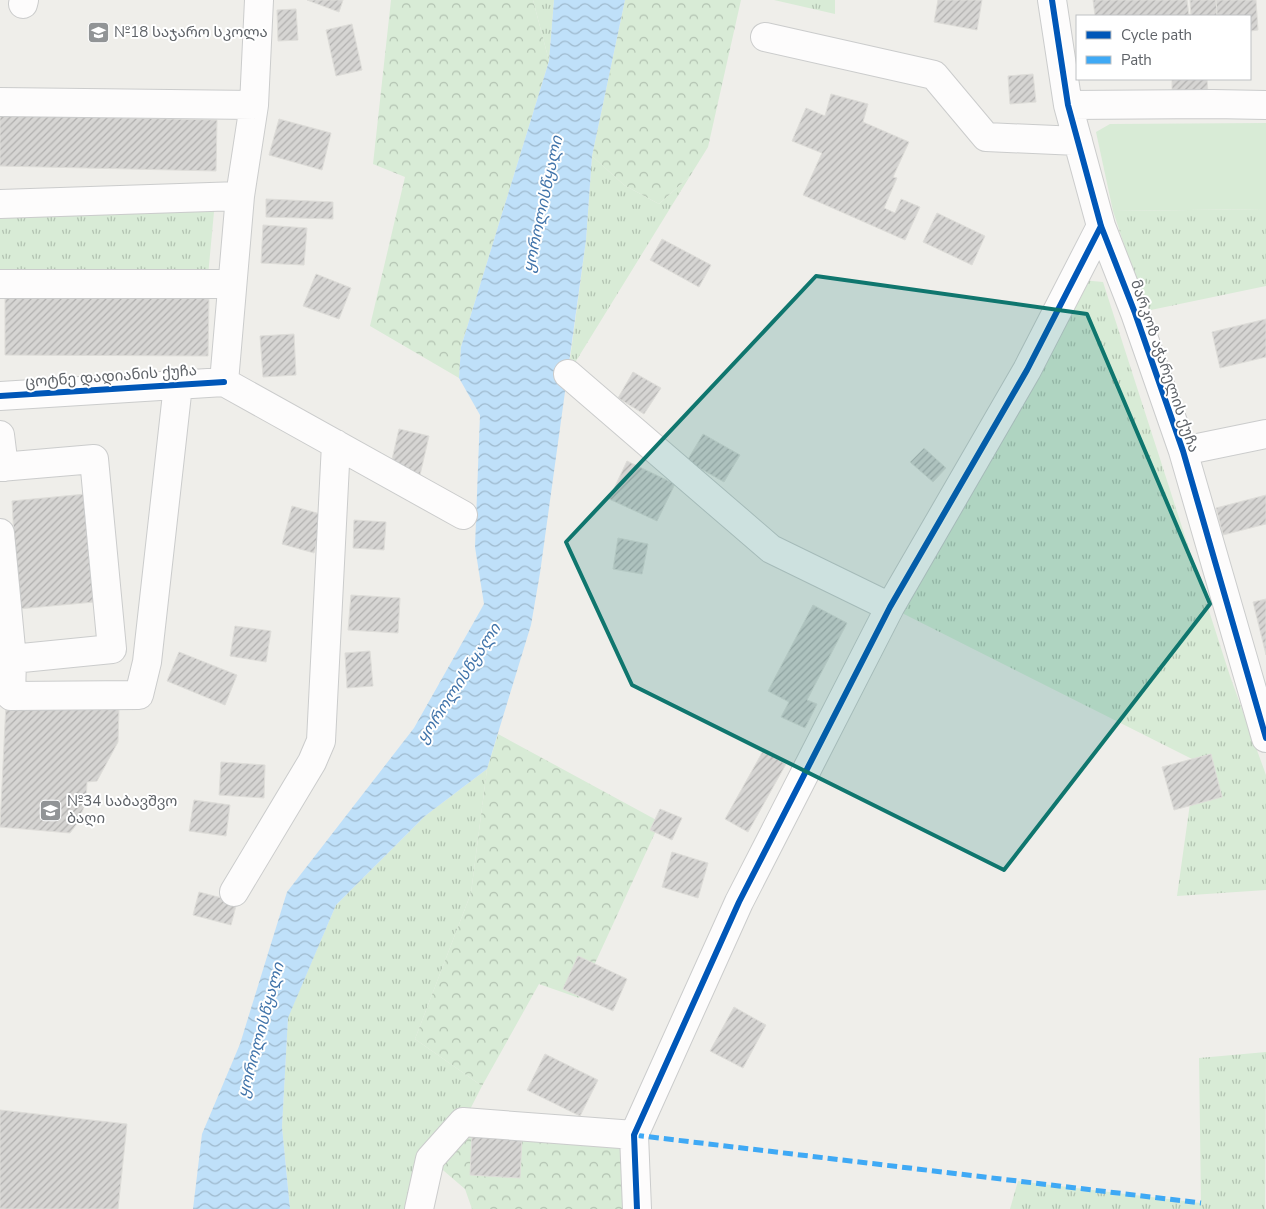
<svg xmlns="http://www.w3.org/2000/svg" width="1266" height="1209" viewBox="0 0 1266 1209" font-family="'Nunito Sans','Noto Sans Georgian',sans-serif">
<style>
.grass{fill:url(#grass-tufts)}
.forest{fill:url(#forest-crowns)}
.garden{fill:#d8ebd6}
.water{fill:url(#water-waves)}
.building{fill:url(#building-hatch);stroke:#deddd9}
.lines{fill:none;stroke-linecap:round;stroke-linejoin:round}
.minor-casing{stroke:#cbcccc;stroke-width:30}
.minor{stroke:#fdfcfc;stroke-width:28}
.quiet{stroke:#3fa9f5;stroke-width:5;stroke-dasharray:10 5;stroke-linecap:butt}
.cycleway-casing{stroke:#fff;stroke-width:9}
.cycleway{stroke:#0057b8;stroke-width:6}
.marked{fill:#0f766e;fill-opacity:0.2;stroke:#0f766e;stroke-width:4;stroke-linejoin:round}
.labels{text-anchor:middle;stroke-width:4;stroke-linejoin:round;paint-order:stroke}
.poi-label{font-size:15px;fill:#5f6368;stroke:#fff;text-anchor:start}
.street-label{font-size:15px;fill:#5f6368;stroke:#fff}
.water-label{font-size:16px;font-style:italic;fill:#4174aa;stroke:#fff}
</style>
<defs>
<pattern id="grass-tufts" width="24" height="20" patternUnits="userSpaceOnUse" patternTransform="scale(1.25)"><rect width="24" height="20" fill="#d8ebd6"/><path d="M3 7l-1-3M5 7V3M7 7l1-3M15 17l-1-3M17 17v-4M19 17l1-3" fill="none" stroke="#b2c2b1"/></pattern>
<pattern id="forest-crowns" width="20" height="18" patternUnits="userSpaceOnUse" patternTransform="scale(1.25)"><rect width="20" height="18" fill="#d8ebd6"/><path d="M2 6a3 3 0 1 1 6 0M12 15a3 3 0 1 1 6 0" fill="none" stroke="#b2c2b1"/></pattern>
<pattern id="water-waves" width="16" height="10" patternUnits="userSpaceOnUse" patternTransform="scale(1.25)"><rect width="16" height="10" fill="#bfe0f9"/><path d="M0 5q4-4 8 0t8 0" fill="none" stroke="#9eb9cd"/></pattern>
<pattern id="building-hatch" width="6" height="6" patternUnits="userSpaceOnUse" patternTransform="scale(1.25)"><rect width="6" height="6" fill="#d6d5d3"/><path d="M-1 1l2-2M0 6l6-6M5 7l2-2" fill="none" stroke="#b1b0af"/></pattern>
</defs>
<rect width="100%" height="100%" fill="#efeeea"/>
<!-- grass -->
<path class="grass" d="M 533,0 L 554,0 L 549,61 Z
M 774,0 L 835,0 L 835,14 Z
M 592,156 L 624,185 L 659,204 L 690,176 L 568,374 L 586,240 Z
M 215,201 L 208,276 L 0,276 L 0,208 Z
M 1266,209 L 1266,286 L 1146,311 L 1113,211 Z
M 1082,280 L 1103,282 L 1230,676 L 1266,775 L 1266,890 L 1177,896 L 1196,761 L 902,613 Z
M 487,769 L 471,893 L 415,1039 L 482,1086 L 419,1209 L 290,1209 L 282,1127 L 288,1017 L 336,905 L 425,816 Z
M 1266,1052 L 1265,1209 L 1010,1209 L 1018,1181 L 1201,1203 L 1199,1058 Z"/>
<!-- forest -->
<path class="forest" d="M 391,0 L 533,0 L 549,61 L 461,347 L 459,378 L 370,326 L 405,177 L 373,164 Z
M 625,0 L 741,0 L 708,147 L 690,176 L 659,204 L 624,185 L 592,156 Z
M 498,734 L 660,822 L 579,998 L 539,984 L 482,1086 L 415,1039 L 471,893 L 487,769 Z
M 463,1122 L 634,1135 L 637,1209 L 472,1209 L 465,1189 L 430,1159 Z"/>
<!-- garden -->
<path class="garden" d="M 1266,123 L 1266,209 L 1113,211 L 1096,132 L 1110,124 Z"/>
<!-- water -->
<path class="water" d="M 554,0 L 625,0 L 592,156 L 586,240 L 540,573 L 531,625 L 487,769 L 425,816 L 336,905 L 288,1018 L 282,1127 L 290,1209 L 193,1209 L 202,1134 L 240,1044 L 287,892 L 414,728 L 484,604 L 475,547 L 480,415 L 459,378 L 461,347 L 549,61 Z"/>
<!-- building -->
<path class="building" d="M 307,0 L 343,0 L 339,12 Z
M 938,0 L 982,0 L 977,30 L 934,22 Z
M 1093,0 L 1187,0 L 1189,16 L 1095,16 Z
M 1190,0 L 1216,0 L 1217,16 L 1191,16 Z
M 1216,0 L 1256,0 L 1258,30 L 1250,31 L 1250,16 L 1217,16 Z
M 296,9 L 298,40 L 278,41 L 277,10 Z
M 352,24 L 362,70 L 336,76 L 326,30 Z
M 1033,74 L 1036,102 L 1010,104 L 1008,76 Z
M 1172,79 L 1207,79 L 1208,93 L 1172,93 Z
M 831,94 L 868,104 L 863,122 L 909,142 L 893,177 L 897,178 L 884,208 L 895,213 L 901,199 L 920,207 L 905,240 L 803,195 L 822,153 L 792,141 L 806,108 L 825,116 Z
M 0,115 L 217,120 L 216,171 L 0,166 Z
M 279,119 L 331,133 L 322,170 L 269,155 Z
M 266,199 L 333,202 L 333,219 L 266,217 Z
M 937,213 L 985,236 L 972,265 L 923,242 Z
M 263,225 L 307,228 L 304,265 L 261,263 Z
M 662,239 L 711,265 L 699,287 L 650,260 Z
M 316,274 L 351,288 L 339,319 L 303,306 Z
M 5,293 L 209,297 L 208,356 L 5,355 Z
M 1266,319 L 1266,357 L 1220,368 L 1212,332 Z
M 294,334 L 296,375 L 263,377 L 260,336 Z
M 633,372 L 661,388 L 644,414 L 618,398 Z
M 399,429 L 429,436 L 420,475 L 390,468 Z
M 703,434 L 740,455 L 724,482 L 687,461 Z
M 924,448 L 946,468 L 933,482 L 910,462 Z
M 627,461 L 675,484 L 657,521 L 609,499 Z
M 86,494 L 94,602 L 18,609 L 12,501 Z
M 1266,495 L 1266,524 L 1223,535 L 1216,508 Z
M 292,506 L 324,515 L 314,553 L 282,544 Z
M 354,520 L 386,522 L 384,550 L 353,548 Z
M 618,538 L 648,544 L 642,574 L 613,569 Z
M 351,595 L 400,598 L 398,633 L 348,630 Z
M 1266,599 L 1266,655 L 1253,602 Z
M 813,605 L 847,623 L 807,700 L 817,704 L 805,728 L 781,717 L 789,702 L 768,691 Z
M 235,626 L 271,631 L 266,662 L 230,656 Z
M 370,651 L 373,686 L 347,688 L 345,653 Z
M 179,652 L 237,675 L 225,705 L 167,681 Z
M 6,703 L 119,709 L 118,742 L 97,781 L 87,782 L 86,803 L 76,825 L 70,833 L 0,827 Z
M 763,751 L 786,764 L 748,832 L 725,819 Z
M 1211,754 L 1222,797 L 1174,810 L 1162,767 Z
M 221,762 L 265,765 L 264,798 L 219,795 Z
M 194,800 L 230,805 L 226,836 L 189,831 Z
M 660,809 L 682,818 L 672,840 L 650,830 Z
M 672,852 L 708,863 L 698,898 L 662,887 Z
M 199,892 L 237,902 L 231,925 L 193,915 Z
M 578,956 L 627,979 L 613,1011 L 563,989 Z
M 734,1007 L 766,1025 L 743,1068 L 710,1051 Z
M 545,1054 L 598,1080 L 580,1116 L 527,1090 Z
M 0,1110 L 127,1124 L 118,1209 L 0,1209 Z
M 472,1134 L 522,1138 L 520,1178 L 470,1175 Z"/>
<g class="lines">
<defs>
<path id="minor" d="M 1052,0 L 1068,105 L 1101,226 L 1135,313 L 1183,451 L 1266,738
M 23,4 L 24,0
M 765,37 L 934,75 L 986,137 L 1078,141
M 0,102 L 254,105
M 1068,105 L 1213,104 L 1266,105
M 0,204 L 240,196
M 0,284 L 232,284
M 568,374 L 771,549 L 890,607
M 224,382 L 240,196 L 254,105 L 259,0
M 224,382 L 463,515
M 0,396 L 224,382
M 0,435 L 4,467
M 1183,451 L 1266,434
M 0,467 L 94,459 L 112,649 L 12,659 L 0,533
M 12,659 L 11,696 L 139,695 L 147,662 L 178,385
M 234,892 L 312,762 L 321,741 L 336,444
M 419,1209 L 430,1159 L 463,1122 L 634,1135
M 637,1209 L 634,1135 L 739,902 L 890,607 L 1027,370 L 1101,226"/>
</defs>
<!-- minor casing -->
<use href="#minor" class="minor-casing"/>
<!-- minor -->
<use href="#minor" class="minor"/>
<!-- quiet -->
<path class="quiet" d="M 634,1135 L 1201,1203"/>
<defs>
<path id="cycleway" d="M 1052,0 L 1068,105 L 1101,226 L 1135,313 L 1183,451 L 1266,738
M 0,396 L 224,382
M 637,1209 L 634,1135 L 739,902 L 890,607 L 1027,370 L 1101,226"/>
</defs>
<!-- cycleway casing -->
<use href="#cycleway" class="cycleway-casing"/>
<!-- cycleway -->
<use href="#cycleway" class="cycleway"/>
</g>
<!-- marked area -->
<path class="marked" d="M 816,276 L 1087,314 L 1210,604 L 1004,870 L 632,685 L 566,542 Z"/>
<!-- icons -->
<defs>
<symbol id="school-square" viewBox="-11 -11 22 22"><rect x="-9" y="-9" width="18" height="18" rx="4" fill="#919496" stroke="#fff"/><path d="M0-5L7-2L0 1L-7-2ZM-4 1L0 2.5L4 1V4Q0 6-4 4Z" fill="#fff"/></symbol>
</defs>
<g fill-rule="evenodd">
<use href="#school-square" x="86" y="20" width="25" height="25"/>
<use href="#school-square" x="38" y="798" width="25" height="25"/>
</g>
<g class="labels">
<!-- poi labels -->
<g class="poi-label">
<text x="114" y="37">№18 საჯარო სკოლა</text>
<text x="67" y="806">№34 საბავშვო<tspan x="67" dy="17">ბაღი</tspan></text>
</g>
<!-- street labels -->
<g class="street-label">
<text transform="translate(1165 366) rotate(71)" y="5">მარკოზ აჭარელის ქუჩა</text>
<text transform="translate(111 376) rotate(-4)" y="5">ცოტნე დადიანის ქუჩა</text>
</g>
<!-- water labels -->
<g class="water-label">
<text transform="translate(542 204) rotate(-78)" y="6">ყოროლისწყალი</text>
<text transform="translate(458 683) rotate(-57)" y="6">ყოროლისწყალი</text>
<text transform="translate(260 1030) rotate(-75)" y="6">ყოროლისწყალი</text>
</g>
</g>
<!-- legend -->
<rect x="1076" y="15" width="175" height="65" fill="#ffffff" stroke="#bfc1c3"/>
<rect x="1086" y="31" width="25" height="8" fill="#0057b8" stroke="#bfc1c3"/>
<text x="1121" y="40" font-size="15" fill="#5f6368">Cycle path</text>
<rect x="1086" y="56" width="25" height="8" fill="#3fa9f5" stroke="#bfc1c3"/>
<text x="1121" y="65" font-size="15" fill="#5f6368">Path</text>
</svg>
